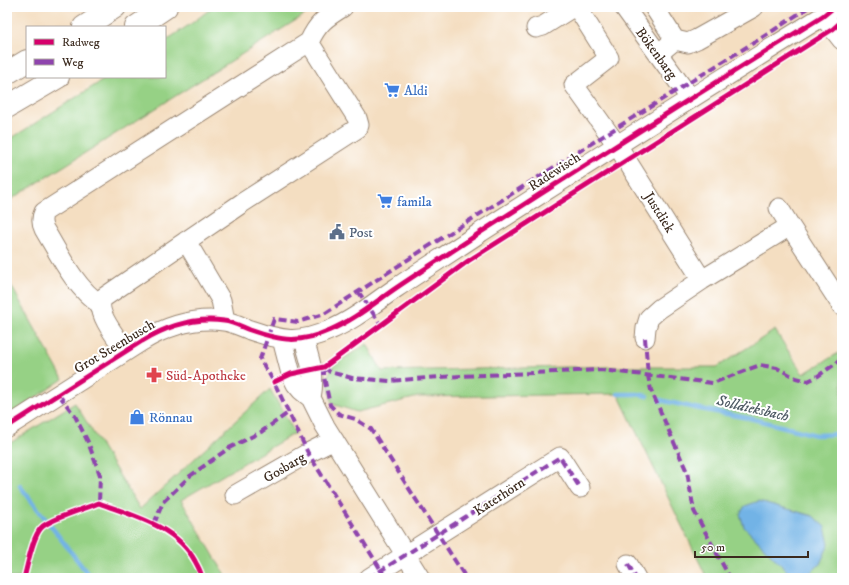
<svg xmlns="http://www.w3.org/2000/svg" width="849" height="585" viewBox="0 0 849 585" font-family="'IM FELL DW Pica',serif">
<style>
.green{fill:#96d185;stroke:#687e52}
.water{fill:#72b3e6;stroke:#566e82}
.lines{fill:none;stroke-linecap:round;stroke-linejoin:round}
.stream{stroke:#72b3e6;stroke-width:4.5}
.minor-casing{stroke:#988470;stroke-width:21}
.highway-casing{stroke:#988470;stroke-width:24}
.minor{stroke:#fff;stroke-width:19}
.highway{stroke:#fff;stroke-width:22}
.quiet{stroke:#8e44ad;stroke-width:4;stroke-dasharray:8 4;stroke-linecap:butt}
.cycleway-casing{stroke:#fff;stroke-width:8}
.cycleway{stroke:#d6006c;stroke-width:5}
.labels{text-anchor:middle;stroke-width:4;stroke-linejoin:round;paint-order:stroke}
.street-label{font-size:14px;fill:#3b2a1e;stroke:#fff}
.shop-label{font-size:14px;fill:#366cbe;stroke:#fff;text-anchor:start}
.service-label{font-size:14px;fill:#4e5e75;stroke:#fff;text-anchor:start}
.health-label{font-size:14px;fill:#be3a42;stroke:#fff;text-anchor:start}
.water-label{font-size:15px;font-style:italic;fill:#4e5a64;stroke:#fff}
</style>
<rect width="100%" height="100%" fill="#fff"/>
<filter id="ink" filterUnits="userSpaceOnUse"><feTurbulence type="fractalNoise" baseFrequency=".025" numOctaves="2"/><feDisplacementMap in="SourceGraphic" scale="8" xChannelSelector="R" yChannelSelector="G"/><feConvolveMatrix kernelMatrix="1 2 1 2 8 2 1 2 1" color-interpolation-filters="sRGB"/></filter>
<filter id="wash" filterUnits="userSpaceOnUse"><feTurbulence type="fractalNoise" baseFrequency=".012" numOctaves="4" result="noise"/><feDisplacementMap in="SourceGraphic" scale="16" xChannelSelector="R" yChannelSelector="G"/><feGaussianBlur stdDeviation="0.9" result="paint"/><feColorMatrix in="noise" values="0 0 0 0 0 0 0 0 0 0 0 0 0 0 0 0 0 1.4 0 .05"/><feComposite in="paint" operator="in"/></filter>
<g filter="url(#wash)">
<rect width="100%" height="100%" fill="#f4dec1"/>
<!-- green -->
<path class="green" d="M 213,7 L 317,7 L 7,202 L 7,141 L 108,77 L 165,77 L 165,41 L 192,23 Z
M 7,278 L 63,379 L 7,417 Z
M 775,330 L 803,374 L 842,351 L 842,578 L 707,578 L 618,394 L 418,397 L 357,412 L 332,404 L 327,377 L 330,372 L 333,365 L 367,344 L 382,371 L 569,367 L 717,367 Z
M 270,389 L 295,433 L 181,500 L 227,578 L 7,578 L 7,445 L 75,403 L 140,509 Z"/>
<!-- water -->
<path class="water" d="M 759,501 L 813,516 L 825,527 L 829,544 L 820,564 L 809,574 L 802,575 L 789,573 L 744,527 L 740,514 L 745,506 Z"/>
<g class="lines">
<!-- stream -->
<path class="stream" d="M 618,394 L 637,394 L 647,396
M 660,400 L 695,408 L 753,419 L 816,435 L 842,434
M 20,486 L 91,578"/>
</g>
</g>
<g filter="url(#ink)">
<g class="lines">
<defs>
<path id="minor" d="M 577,7 L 609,58 L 574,85 L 617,145 L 702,280
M 624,7 L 690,98
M 654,7 L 675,40
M 823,16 L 842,40
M 536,28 L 543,26 L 573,7
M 658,54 L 675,40 L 688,43 L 697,39 L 754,7
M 779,208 L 790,226
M 186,241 L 221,300 L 225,321
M 100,304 C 76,289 59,254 44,229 C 41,223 41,218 44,212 L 309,42 C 318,23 325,18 343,7
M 645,338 L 646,328 L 649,318 L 659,309 L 702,280 L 790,226 L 842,306
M 282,339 L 291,374 L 296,384 L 301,390 L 311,398 L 325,426 L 420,578
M 304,339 C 310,363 316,372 311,398
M 126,351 C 118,340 94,311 103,298 L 242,203 L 358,128 L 359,125 L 357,118 L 309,42
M 7,427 L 142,341 C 167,326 195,317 224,321 C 233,322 242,327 250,330 C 282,341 299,344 330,330 C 354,320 374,303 396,288 C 424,269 453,251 481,232 C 595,159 708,87 823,16 L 834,7
M 235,495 L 308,453 L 334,440
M 628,564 L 636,578
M 369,578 L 560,457 L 580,488"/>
<path id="highway" d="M 84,27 L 115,7
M 136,27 L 166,7
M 7,73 L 27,61
M 7,107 L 58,77"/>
</defs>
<!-- minor casing -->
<use href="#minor" class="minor-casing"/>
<!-- highway casing -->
<use href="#highway" class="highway-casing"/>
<!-- minor -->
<use href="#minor" class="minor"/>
<!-- highway -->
<use href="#highway" class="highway"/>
<!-- quiet -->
<path class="quiet" d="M 358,291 L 381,325
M 645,338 L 648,376 L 651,390 L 687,472 L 694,511 L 730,578
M 324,367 L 330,372 L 352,378 L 390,381 L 439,377 L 601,370 L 713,383 L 760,365 L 777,368 L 796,378 L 808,381 L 818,376 L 842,359
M 324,367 L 324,377 L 330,405 L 339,414 L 355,419 L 371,429 L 466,578
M 59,395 L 75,416 L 88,442 L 100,475 L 99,503
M 154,524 L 163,502 L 190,476 L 229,448 L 261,432 L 288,413
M 628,564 L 636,578
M 369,578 L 560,457 L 580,488
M 386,578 L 308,453 L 274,382 L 260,359 L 274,319 L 298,322 L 324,314 L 415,255 L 608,133 L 774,30 L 809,7"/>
<defs>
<path id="cycleway" d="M 274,382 L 291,374 L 324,367 L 468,261 L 833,29 L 842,21
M 7,427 L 142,341 C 167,326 195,317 224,321 C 233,322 242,327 250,330 C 282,341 299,344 330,330 C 354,320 374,303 396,288 C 424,269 453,251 481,232 C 595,159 708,87 823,16 L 834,7
M 24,578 C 28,564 32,538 41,528 C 49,519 87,508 99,503 C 133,516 176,526 195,561 C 198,567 201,571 202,578"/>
</defs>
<!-- cycleway casing -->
<use href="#cycleway" class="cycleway-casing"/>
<!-- cycleway -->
<use href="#cycleway" class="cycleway"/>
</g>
</g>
<!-- icons -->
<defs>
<symbol id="supermarket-bare" viewBox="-9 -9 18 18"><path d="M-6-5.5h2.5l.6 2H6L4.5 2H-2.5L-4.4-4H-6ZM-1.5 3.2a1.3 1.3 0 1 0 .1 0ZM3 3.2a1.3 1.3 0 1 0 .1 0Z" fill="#3f7fe0" stroke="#fff" stroke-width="2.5" paint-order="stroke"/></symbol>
<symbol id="civic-bare" viewBox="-9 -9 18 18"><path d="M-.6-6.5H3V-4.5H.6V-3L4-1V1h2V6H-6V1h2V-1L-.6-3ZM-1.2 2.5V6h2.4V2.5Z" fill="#5c6f8a" stroke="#fff" stroke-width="2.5" paint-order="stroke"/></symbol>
<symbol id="pharmacy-bare" viewBox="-9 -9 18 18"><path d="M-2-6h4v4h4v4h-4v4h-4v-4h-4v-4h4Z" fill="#e0444e" stroke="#fff" stroke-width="2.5" paint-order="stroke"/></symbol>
<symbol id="shop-bare" viewBox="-9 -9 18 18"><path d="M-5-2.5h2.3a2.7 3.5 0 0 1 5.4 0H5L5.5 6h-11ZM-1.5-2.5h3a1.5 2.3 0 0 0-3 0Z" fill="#3f7fe0" stroke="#fff" stroke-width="2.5" paint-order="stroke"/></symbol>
</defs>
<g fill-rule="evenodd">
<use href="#supermarket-bare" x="381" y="79" width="22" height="22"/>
<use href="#supermarket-bare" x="374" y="190" width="22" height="22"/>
<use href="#civic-bare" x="326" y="221" width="22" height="22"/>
<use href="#pharmacy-bare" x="143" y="364" width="22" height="22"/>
<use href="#shop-bare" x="126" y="406" width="22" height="22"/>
</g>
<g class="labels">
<!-- street labels -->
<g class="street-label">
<text transform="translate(657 53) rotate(54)" y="5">Bökenbarg</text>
<text transform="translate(554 171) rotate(-33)" y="5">Radewisch</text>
<text transform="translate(660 212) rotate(58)" y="5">Justdiek</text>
<text transform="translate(114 346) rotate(-31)" y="5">Grot Steenbusch</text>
<text transform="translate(284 467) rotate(-30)" y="5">Gosbarg</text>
<text transform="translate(499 496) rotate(-33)" y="5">Katerhörn</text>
</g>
<!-- shop labels -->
<g class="shop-label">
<text x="404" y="95">Aldi</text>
<text x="397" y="206">famila</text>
<text x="149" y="422">Rönnau</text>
</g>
<!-- service labels -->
<g class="service-label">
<text x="349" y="237">Post</text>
</g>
<!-- health labels -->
<g class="health-label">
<text x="166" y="380">Süd-Apotheke</text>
</g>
<!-- water labels -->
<g class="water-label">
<text transform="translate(753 408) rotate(13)" y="5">Solldieksbach</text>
</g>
</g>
<!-- margin -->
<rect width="849" height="585" fill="none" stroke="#fff" stroke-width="24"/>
<!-- legend -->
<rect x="26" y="26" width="140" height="52" fill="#ffffff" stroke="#b1aaa5"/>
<rect x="34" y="39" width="20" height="6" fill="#d6006c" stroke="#b1aaa5"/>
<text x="62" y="46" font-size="12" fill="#3b2a1e">Radweg</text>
<rect x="34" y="59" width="20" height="6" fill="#8e44ad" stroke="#b1aaa5"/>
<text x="62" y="66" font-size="12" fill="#3b2a1e">Weg</text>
<!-- scale -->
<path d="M695 551v6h113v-6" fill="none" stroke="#3b2a1e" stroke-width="2"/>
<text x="701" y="551" font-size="12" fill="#3b2a1e" stroke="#ffffff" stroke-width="3" paint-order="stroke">50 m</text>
</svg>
